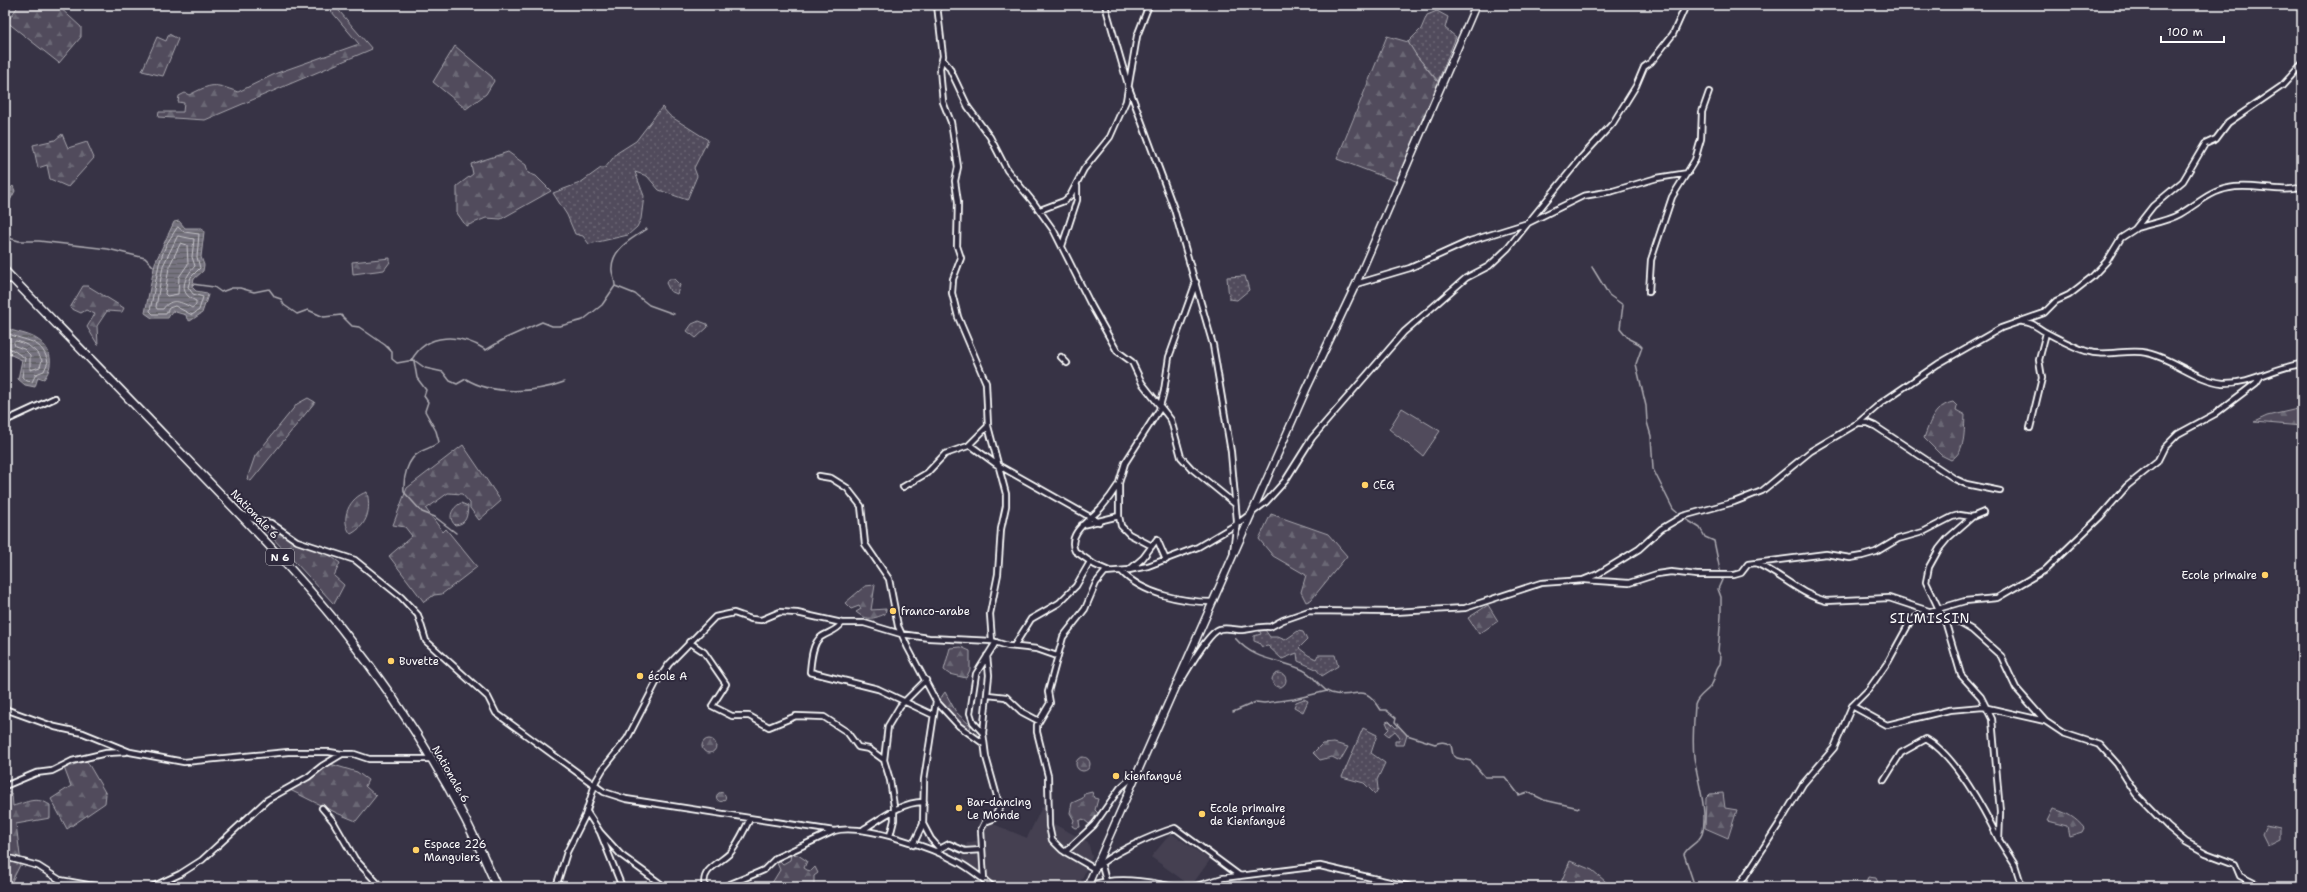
<svg xmlns="http://www.w3.org/2000/svg" width="2307" height="892" viewBox="0 0 2307 892" font-family="'Shantell Sans',sans-serif">
<style>
.built{fill:#444051}
.grass{fill:url(#grass-dots);stroke:#a8a6ae}
.forest{fill:url(#forest-firs);stroke:#a8a6ae}
.pitch{fill:#514c5c;stroke:#a8a6ae}
.water{fill:url(#water-rules);stroke:#adabb2}
.lines{fill:none;stroke-linecap:round;stroke-linejoin:round}
.shore{stroke:#c8c7cc;stroke-width:1}
.stream{stroke:#adabb2;stroke-width:1.5}
.minor-casing{stroke:#fff;stroke-width:8}
.secondary-casing{stroke:#fff;stroke-width:9}
.primary-casing{stroke:#fff;stroke-width:10}
.minor{stroke:#2f2a3d;stroke-width:4.5}
.secondary{stroke:#2f2a3d;stroke-width:6}
.primary{stroke:#2f2a3d;stroke-width:7}
.poi-dot{fill:#ffd166;stroke:#2f2a3d;stroke-width:1.5}
.labels{text-anchor:middle;stroke-width:4;stroke-linejoin:round;paint-order:stroke}
.shield{fill:#2f2a3d;stroke:#c1bfc5;stroke-width:1}
.shield-label{font-size:10px;font-weight:bold;fill:#fff}
.poi-label{font-size:11px;fill:#fff;stroke:#2f2a3d;text-anchor:start}
.street-label{font-size:11px;fill:#fff;stroke:#2f2a3d}
.quarter-label{font-size:13px;letter-spacing:1px;fill:#fff;stroke:#2f2a3d}
</style>
<defs>
<pattern id="grass-dots" width="8" height="8" patternUnits="userSpaceOnUse"><rect width="8" height="8" fill="#514c5c"/><path d="M2 2h.1M6 6h.1" fill="none" stroke="#6b6774" stroke-width="1.8" stroke-linecap="round"/></pattern>
<pattern id="forest-firs" width="22" height="20" patternUnits="userSpaceOnUse"><rect width="22" height="20" fill="#514c5c"/><path d="M5 1l3.5 6h-7zM16 11l3.5 6h-7z" fill="#6b6774"/></pattern>
<pattern id="water-rules" width="6" height="5" patternUnits="userSpaceOnUse"><rect width="6" height="5" fill="#76737f"/><path d="M0 2.5h6" fill="none" stroke="#5f5e63"/></pattern>
</defs>
<rect width="100%" height="100%" fill="#373345"/>
<filter id="ink" filterUnits="userSpaceOnUse"><feTurbulence type="fractalNoise" baseFrequency=".025" numOctaves="2"/><feDisplacementMap in="SourceGraphic" scale="8" xChannelSelector="R" yChannelSelector="G"/><feConvolveMatrix kernelMatrix="1 2 1 2 8 2 1 2 1" color-interpolation-filters="sRGB"/></filter>
<g filter="url(#ink)">
<!-- built -->
<path class="built" d="M 1042,807 L 1048,810 L 1048,821 L 1088,842 L 1092,857 L 1078,887 L 999,887 L 961,860 L 967,843 L 983,839 L 985,823 L 991,823 L 1027,838 Z
M 1171,833 L 1210,860 L 1191,886 L 1151,857 Z"/>
<!-- grass -->
<path class="grass" d="M 1437,11 L 1448,17 L 1445,28 L 1456,37 L 1438,81 L 1416,55 L 1408,42 L 1421,29 L 1427,15 Z
M 662,107 L 670,116 L 708,140 L 694,168 L 697,176 L 687,200 L 659,190 L 647,176 L 635,172 L 644,196 L 641,219 L 637,227 L 628,235 L 589,244 L 583,236 L 575,234 L 567,215 L 553,193 L 580,183 L 601,168 L 605,168 L 617,153 L 636,141 Z
M 1245,276 L 1249,290 L 1237,300 L 1229,299 L 1227,277 Z
M 669,279 L 674,279 L 680,285 L 677,294 L 670,291 L 666,283 Z
M 699,321 L 707,324 L 708,327 L 696,338 L 687,331 L 692,324 Z
M 1263,627 L 1270,637 L 1278,637 L 1285,640 L 1298,631 L 1303,632 L 1307,640 L 1299,648 L 1308,655 L 1316,659 L 1318,655 L 1335,655 L 1338,666 L 1322,676 L 1316,669 L 1298,661 L 1297,653 L 1282,659 L 1268,646 L 1262,647 L 1259,643 L 1254,641 L 1254,636 L 1261,634 L 1259,630 Z
M1272 680a7 7 0 1 1 14 0a7 7 0 1 1-14 0Z
M 1304,699 L 1308,701 L 1303,712 L 1294,707 L 1296,702 Z
M 1389,721 L 1396,728 L 1399,726 L 1407,735 L 1404,745 L 1395,745 L 1395,741 L 1399,741 L 1400,737 L 1395,731 L 1389,736 L 1385,733 L 1389,729 L 1386,722 Z
M 1363,728 L 1377,735 L 1371,753 L 1385,763 L 1377,780 L 1378,789 L 1375,794 L 1364,783 L 1342,777 Z"/>
<!-- forest -->
<path class="forest" d="M 19,5 L 57,5 L 81,27 L 81,37 L 59,63 L 7,22 Z
M 326,5 L 334,5 L 372,49 L 205,120 L 158,117 L 159,112 L 183,112 L 184,103 L 178,102 L 179,96 L 185,93 L 189,95 C 213,83 213,83 238,92 L 277,73 L 359,44 Z
M 169,34 L 178,39 L 163,76 L 142,71 L 157,37 L 166,41 Z
M 1387,36 L 1408,42 L 1416,55 L 1441,86 L 1400,183 L 1337,159 Z
M 455,46 L 492,77 L 494,81 L 486,94 L 466,109 L 433,82 Z
M 62,134 L 68,148 L 87,142 L 94,158 L 68,187 L 50,179 L 47,165 L 38,168 L 33,145 L 55,140 Z
M 508,152 L 526,165 L 528,173 L 536,176 L 551,191 L 501,219 L 486,218 L 466,226 L 457,213 L 457,186 L 473,174 L 471,164 Z
M 390,258 L 390,262 L 384,270 L 353,274 L 352,262 Z
M 83,286 L 88,286 L 124,308 L 122,312 L 107,311 L 97,326 L 98,345 L 87,327 L 95,314 L 86,310 L 81,313 L 70,308 Z
M 308,398 L 315,402 L 251,481 L 247,479 L 255,456 L 297,404 Z
M 1953,402 L 1957,406 L 1956,410 L 1965,415 C 1964,431 1966,451 1951,460 L 1941,455 L 1924,438 C 1930,422 1934,406 1953,402 Z
M 2302,408 L 2302,426 L 2254,422 L 2267,416 Z
M 463,445 L 501,501 L 479,520 L 470,508 L 470,503 L 462,494 L 448,493 L 426,509 L 443,532 L 446,529 L 477,567 L 442,594 L 434,595 L 424,602 L 389,556 L 412,536 L 405,527 L 393,525 L 407,488 Z
M 367,492 C 371,509 368,525 351,534 C 339,520 349,497 367,492 Z
M 461,503 L 468,506 C 467,516 467,524 455,525 C 447,517 452,508 461,503 Z
M 1271,514 L 1328,534 L 1347,556 L 1311,600 L 1306,602 L 1301,592 L 1306,575 L 1273,556 L 1259,539 Z
M 257,521 L 271,523 L 288,535 L 321,549 L 340,563 L 334,576 L 344,585 L 334,604 Z
M 875,585 L 871,610 L 886,609 L 885,614 C 873,619 867,621 856,612 L 861,609 L 859,606 L 851,609 L 845,603 L 865,586 Z
M 1488,605 L 1498,621 L 1479,634 L 1468,618 Z
M 961,647 L 970,651 L 970,670 L 966,678 L 949,674 L 944,670 L 950,648 Z
M 945,692 L 956,712 L 971,726 L 970,729 C 958,724 943,713 940,699 Z
M702 746a7 7 0 1 1 14 0a7 7 0 1 1-14 0Z
M 1334,743 L 1348,747 L 1340,761 L 1332,757 L 1320,760 L 1313,753 L 1322,744 Z
M1076 764a7 7 0 1 1 14 0a7 7 0 1 1-14 0Z
M 85,758 L 106,794 L 105,803 L 67,829 L 51,799 L 71,786 L 63,765 Z
M 327,763 L 357,772 L 368,780 L 365,786 L 376,796 L 356,821 C 332,812 311,800 288,789 Z
M 5,790 L 12,794 L 13,806 C 28,802 36,796 50,805 L 50,818 L 16,824 L 21,863 L 9,887 L 5,887 Z
M 1092,792 L 1094,798 L 1098,799 L 1095,810 L 1099,814 L 1089,824 L 1083,819 L 1079,821 L 1080,827 L 1075,828 L 1072,826 L 1074,820 L 1070,813 L 1072,803 L 1083,798 L 1084,794 Z
M716.5 797a4.5 4.5 0 1 1 9 0a4.5 4.5 0 1 1-9 0Z
M 1723,793 L 1725,808 L 1737,810 L 1728,838 L 1705,828 L 1706,798 L 1710,794 Z
M 2053,809 C 2066,812 2076,818 2084,828 L 2082,832 L 2069,836 L 2067,826 L 2047,821 Z
M 2266,825 L 2280,828 L 2280,840 L 2270,845 L 2267,844 L 2262,834 Z
M 791,854 L 798,855 L 807,861 L 804,868 L 807,870 L 811,871 L 815,867 L 818,873 L 814,876 L 814,886 L 819,885 L 819,887 L 765,887 L 772,883 L 780,870 L 777,863 L 780,861 L 783,864 L 790,860 Z
M 1570,861 L 1592,870 L 1612,887 L 1559,887 Z
M 1868,877 L 1876,878 L 1880,887 L 1865,887 Z"/>
<!-- pitch -->
<path class="pitch" d="M 1402,408 L 1440,431 L 1423,456 L 1389,429 Z"/>
<!-- water -->
<path class="water" d="M 13,186 L 15,191 L 5,210 L 5,193 Z
M 179,221 L 185,228 L 202,228 L 204,232 L 201,257 L 204,265 L 203,271 L 194,279 L 192,287 L 196,291 L 207,293 L 208,295 L 202,313 L 190,321 L 187,319 L 186,315 L 172,311 L 168,318 L 152,318 L 145,313 L 155,263 L 174,222 Z
M 5,326 C 12,332 20,332 28,335 C 49,342 57,361 44,379 L 38,377 L 35,387 L 25,385 L 18,379 L 22,360 L 9,354 L 5,346 Z"/>
<g class="lines">
<!-- shore -->
<path class="shore" d="M 178,227 L 184,232 L 199,234 L 197,257 L 200,268 L 191,277 L 188,287 L 193,294 L 203,297 L 199,310 L 192,315 L 175,306 L 169,308 L 166,314 L 153,314 L 150,311 L 159,264 L 166,245 Z
M 178,236 L 194,239 L 192,257 L 195,266 C 184,278 177,293 196,301 L 196,305 L 192,308 C 182,302 171,297 163,309 L 157,309 L 156,307 L 163,266 Z
M 181,243 L 187,245 L 188,264 L 179,277 L 178,294 L 167,296 L 165,294 L 169,267 Z
M 5,331 C 20,343 41,335 48,362 L 44,371 L 36,374 L 32,382 L 27,381 L 22,377 L 25,358 L 5,345
M 16,341 C 28,344 35,349 42,360 L 40,367 L 30,370 L 30,355 L 24,349 L 15,346 L 14,343 Z"/>
<!-- stream -->
<path class="stream" d="M 5,237 L 19,241 L 39,241 L 108,249 L 145,258 L 154,267
M 1592,267 L 1609,295 L 1623,305 L 1620,328 L 1629,339 L 1639,344 L 1642,347 L 1636,364 L 1646,406 L 1647,422 L 1651,436 L 1653,469 L 1673,509 L 1681,516
M 192,284 L 214,287 L 221,292 L 232,288 L 240,288 L 254,292 L 269,289 L 275,297 L 281,299 L 284,305 L 297,314 L 308,310 L 324,317 L 341,315 L 352,326 L 359,327 L 385,345 L 392,352 L 392,359 L 397,363 L 414,360 L 425,368 L 443,372 L 450,381 L 457,384 L 466,379 C 492,395 535,393 564,382
M 615,286 C 615,281 613,276 612,271 C 610,250 632,238 647,229
M 411,361 C 427,331 461,334 486,350 L 506,338 L 542,322 L 552,326 L 560,326 L 583,320 L 602,305 L 615,286 L 635,294 L 649,305 L 674,314
M 414,361 L 417,378 L 426,390 L 424,396 L 428,402 L 425,411 L 436,431 L 439,442 C 432,448 427,448 420,452 C 407,459 403,478 404,492 L 422,512 L 435,517 L 456,533
M 1684,518 L 1700,528 L 1705,537 L 1714,541 L 1722,580 L 1718,589 L 1721,597 L 1721,616 L 1718,651 L 1721,657 L 1720,664 C 1715,669 1716,675 1713,682 C 1709,692 1698,694 1695,705 C 1694,722 1692,740 1694,757 C 1697,779 1709,813 1702,834 C 1698,844 1689,845 1684,854 L 1695,887
M 1235,638 C 1256,662 1277,658 1303,670 C 1314,675 1320,689 1331,693 C 1356,701 1362,679 1381,710 L 1386,710 L 1396,718 L 1395,722 L 1407,735 L 1435,744 C 1441,741 1445,742 1451,745 L 1453,755 L 1457,758 L 1471,761 L 1485,777 L 1505,777 L 1519,795 L 1528,792 L 1544,800 L 1579,808
M 1233,712 L 1256,702 L 1264,703 L 1294,699 L 1327,691"/>
<defs>
<path id="minor" d="M 937,5 L 943,56 L 940,68 L 941,81 L 943,102 L 951,122 L 958,167 L 955,181 L 958,202 L 957,246 L 961,258 L 953,279 L 952,293 L 958,317 L 986,383 L 988,426 L 1006,494 L 1006,506 L 1001,529 L 998,574 L 990,614 L 992,641
M 1105,5 L 1129,88 L 1174,209 L 1213,345 L 1231,452 L 1237,521 L 1233,552
M 943,60 L 949,67 L 968,107 L 990,137 L 1007,170 L 1034,203 L 1054,231 L 1090,303 L 1117,351 L 1132,362 L 1142,383 L 1171,420 L 1181,457 L 1191,468 L 1235,504
M 1040,210 L 1064,201 L 1070,196 L 1084,169 L 1110,137 L 1126,101 L 1137,36 L 1149,5
M 2136,228 C 2150,224 2168,221 2180,214 C 2196,205 2210,191 2229,188 C 2252,183 2281,194 2302,187
M 1062,246 L 1077,200 L 1077,186
M 5,280 L 14,280
M 1356,284 L 1410,268 L 1470,241 L 1528,223 L 1580,159 L 1613,123 L 1636,86 L 1644,67 L 1651,62 L 1673,34 L 1686,5
M 1649,292 L 1651,260 L 1672,197 L 1695,160 L 1701,139 L 1702,112 L 1709,92
M 2023,322 C 2034,322 2038,329 2047,333 C 2059,339 2073,347 2086,351 C 2103,357 2123,350 2141,352 C 2169,355 2196,381 2223,383 C 2252,384 2274,367 2302,364
M 1061,357 L 1067,363
M 5,421 L 55,398
M 1858,423 L 1868,423 L 1875,426 L 1955,479 L 1966,484 L 2000,491
M 2030,428 L 2042,378 L 2039,360 L 2046,333
M 970,445 L 996,464 L 1099,522
M 819,476 L 831,478 L 847,488 L 861,506 L 865,544 L 889,579 L 898,626 L 908,648 L 936,701 L 959,726 L 984,744
M 903,487 L 927,473 L 945,454 L 968,446 L 988,426
M 240,513 L 257,521 L 271,523 L 297,541 L 355,560 L 401,597 L 418,615 L 426,641 L 488,697 L 496,713 L 604,792 L 626,799 L 834,831 C 863,823 933,848 960,863 C 972,870 982,878 993,887
M 1972,517 L 1948,538 L 1939,549 L 1929,567 L 1926,582 L 1946,624 L 1961,675 L 1981,697 L 1992,719 L 2000,812 L 1999,840 L 2015,865 L 2022,887
M 1082,525 L 1119,516
M 1152,546 L 1129,534 L 1121,526 L 1119,516 L 1119,483 L 1125,463 L 1159,410 L 1164,391 L 1169,357 L 1196,282
M 1166,560 L 1157,539 L 1143,558 L 1129,570 L 1105,572 L 1096,583 L 1085,609 L 1063,637 L 1048,692 L 1050,703 L 1037,725 L 1037,732 L 1048,776 L 1049,826 L 1052,840 L 1062,850 L 1095,869 C 1109,854 1155,834 1175,828 L 1240,876
M 1756,563 L 1826,554 L 1850,558 L 1862,556 L 1876,552 L 1898,539 L 1923,532 L 1952,517 L 1959,515 L 1972,517 L 1984,512
M 1129,570 L 1148,566 L 1198,547 L 1237,524 L 1266,502 L 1285,481 L 1312,438 L 1404,332 L 1466,278 L 1489,266 L 1508,248 L 1528,223 L 1583,196 L 1613,191 L 1657,178 L 1688,173
M 1109,571 L 1095,565 L 1075,551 C 1066,533 1091,519 1101,508 C 1107,501 1113,493 1118,485
M 1122,572 C 1143,594 1182,602 1212,602
M 1584,580 L 1629,583 L 1657,574 L 1671,572 L 1697,575 L 1734,575 L 1741,573 L 1748,564 L 1756,563 C 1781,574 1799,594 1826,601 L 1889,598 L 1953,619 L 1972,630 L 2001,656 L 2016,688 L 2045,721 L 2063,733 L 2100,745 L 2117,764 L 2136,794 L 2168,827 L 2186,842 L 2206,853 L 2235,864 L 2240,876 L 2262,887
M 842,623 C 837,631 828,632 821,637 C 812,643 811,662 810,672 L 878,689 L 933,715
M 689,642 L 704,652 L 726,684 L 712,706 L 732,716 L 749,716 L 769,727 L 796,716 L 824,717 L 847,732 L 858,747 L 869,749 L 884,760
M 1014,646 L 1031,619 L 1059,603 L 1076,586 L 1090,562
M 1179,684 C 1186,673 1208,632 1220,629 C 1227,627 1235,630 1242,630 C 1252,629 1261,626 1270,627 L 1283,620 L 1309,611 L 1394,612 L 1465,608 L 1541,583 L 1583,580 L 1598,574 L 1639,549 L 1661,529 L 1683,516 L 1734,502 L 1762,491 L 1811,451 L 1858,423 L 1881,403 L 1938,364 L 2001,328 L 2044,313 L 2056,301 L 2069,295 L 2092,277 L 2107,261 L 2121,238 L 2135,229 L 2153,206 L 2183,181 L 2205,144 L 2216,139 L 2228,123 L 2282,86 L 2302,64
M 988,695 L 1006,697 L 1022,712 L 1039,721
M 1852,706 L 1887,725 L 1949,710 L 1983,707 L 2045,721
M 5,709 L 55,727 L 83,733 L 130,752 L 184,762 L 288,752 L 329,752 L 342,754
M 983,733 L 989,675 L 987,656
M 1884,780 L 1901,753 L 1926,739 C 1955,755 1985,811 1999,840
M 5,786 L 36,773 L 52,771 L 72,761 L 106,753 L 126,752
M 322,808 L 333,821 L 355,859 L 381,887
M 587,812 L 600,832 L 622,887
M 923,824 L 931,839 L 940,849
M 864,829 C 880,819 903,801 924,802
M 600,832 L 621,855 L 665,887
M 890,836 L 894,820 L 894,806 L 890,780 L 884,760 L 888,726 L 900,706 L 926,680
M 913,845 L 923,824 L 924,780 L 936,701
M 936,851 L 949,844 L 965,851 L 982,850
M 1065,852 L 1094,825 L 1120,788 L 1135,775
M 5,857 L 38,866 L 60,880 L 88,885
M 1101,862 L 1106,881 L 1112,887
M 984,880 L 981,830 L 985,822 L 993,819 L 1000,807 L 986,757 L 983,733 L 973,722 L 970,713 L 976,674 L 996,642
M 1088,886 C 1116,876 1145,881 1174,887
M 77,887 L 88,885 L 103,887
M 152,887 L 180,874 L 202,860 L 267,800 L 308,777 L 322,766 L 342,754 L 354,754 L 369,759 L 430,759
M 556,887 L 567,852 L 585,816 L 596,781 L 603,769 L 627,739 L 656,683 L 669,664 L 715,617 L 734,613 L 751,619 L 761,620 L 780,612 L 797,613 L 842,623 L 864,623 L 901,634 L 929,638 L 992,641 L 1008,646 L 1037,649 L 1057,656
M 705,887 C 700,869 721,863 731,852 C 739,842 744,830 750,819
M 723,887 L 757,873 L 764,870 L 776,858 L 834,831
M 1125,887 L 1126,881
M 1193,887 L 1223,878 L 1320,866 L 1411,887
M 1738,887 L 1781,821 L 1803,784 L 1834,748 L 1852,706 L 1869,689 L 1888,662 L 1911,620 L 1924,613 L 1965,601 L 1997,598 L 2045,570 L 2100,517 L 2127,486 L 2157,462 L 2164,448 L 2178,434 L 2215,414 L 2256,383 L 2260,377"/>
<path id="secondary" d="M 1087,887 L 1306,390 L 1356,284 L 1476,5"/>
<path id="primary" d="M 5,271 C 62,330 120,389 177,449 C 233,507 290,565 341,628 C 403,706 458,795 497,887"/>
</defs>
<!-- minor casing -->
<use href="#minor" class="minor-casing"/>
<!-- secondary casing -->
<use href="#secondary" class="secondary-casing"/>
<!-- primary casing -->
<use href="#primary" class="primary-casing"/>
<!-- minor -->
<use href="#minor" class="minor"/>
<!-- secondary -->
<use href="#secondary" class="secondary"/>
<!-- primary -->
<use href="#primary" class="primary"/>
</g>
</g>
<!-- markers -->
<g class="poi-dot">
<circle cx="1365" cy="485" r="4"/>
<circle cx="2265" cy="575" r="4"/>
<circle cx="893" cy="611" r="4"/>
<circle cx="391" cy="661" r="4"/>
<circle cx="640" cy="676" r="4"/>
<circle cx="1116" cy="776" r="4"/>
<circle cx="959" cy="808" r="4"/>
<circle cx="1202" cy="814" r="4"/>
<circle cx="416" cy="850" r="4"/>
</g>
<g class="labels">
<!-- shield labels -->
<rect class="shield" x="266" y="549" width="28" height="16" rx="3"/>
<g class="shield-label">
<text x="280" y="561">N 6</text>
</g>
<!-- poi labels -->
<g class="poi-label">
<text x="1373" y="489">CEG</text>
<text x="2257" y="579" text-anchor="end">Ecole primaire</text>
<text x="901" y="615">franco-arabe</text>
<text x="399" y="665">Buvette</text>
<text x="648" y="680">école A</text>
<text x="1124" y="780">kienfangué</text>
<text x="967" y="806">Bar-dancing<tspan x="967" dy="13">Le Monde</tspan></text>
<text x="1210" y="812">Ecole primaire<tspan x="1210" dy="13">de Kienfangué</tspan></text>
<text x="424" y="848">Espace 226<tspan x="424" dy="13">Manguiers</tspan></text>
</g>
<!-- street labels -->
<g class="street-label">
<text transform="translate(255 514) rotate(46)" y="4">Nationale 6</text>
<text transform="translate(451 774) rotate(60)" y="4">Nationale 6</text>
</g>
<!-- quarter labels -->
<g class="quarter-label">
<text x="1930" y="623">SILMISSIN</text>
</g>
</g>
<!-- margin -->
<rect width="2307" height="892" fill="none" stroke="#2f2a3d" stroke-width="20"/>
<rect x="10" y="10" width="2287" height="872" fill="none" stroke="#fff" stroke-width="1.5" filter="url(#ink)"/>
<!-- scale -->
<path d="M2161 36v6h63v-6" fill="none" stroke="#ffffff" stroke-width="2"/>
<text x="2167" y="36" font-size="12" fill="#ffffff" stroke="#2f2a3d" stroke-width="3" paint-order="stroke">100 m</text>
</svg>
